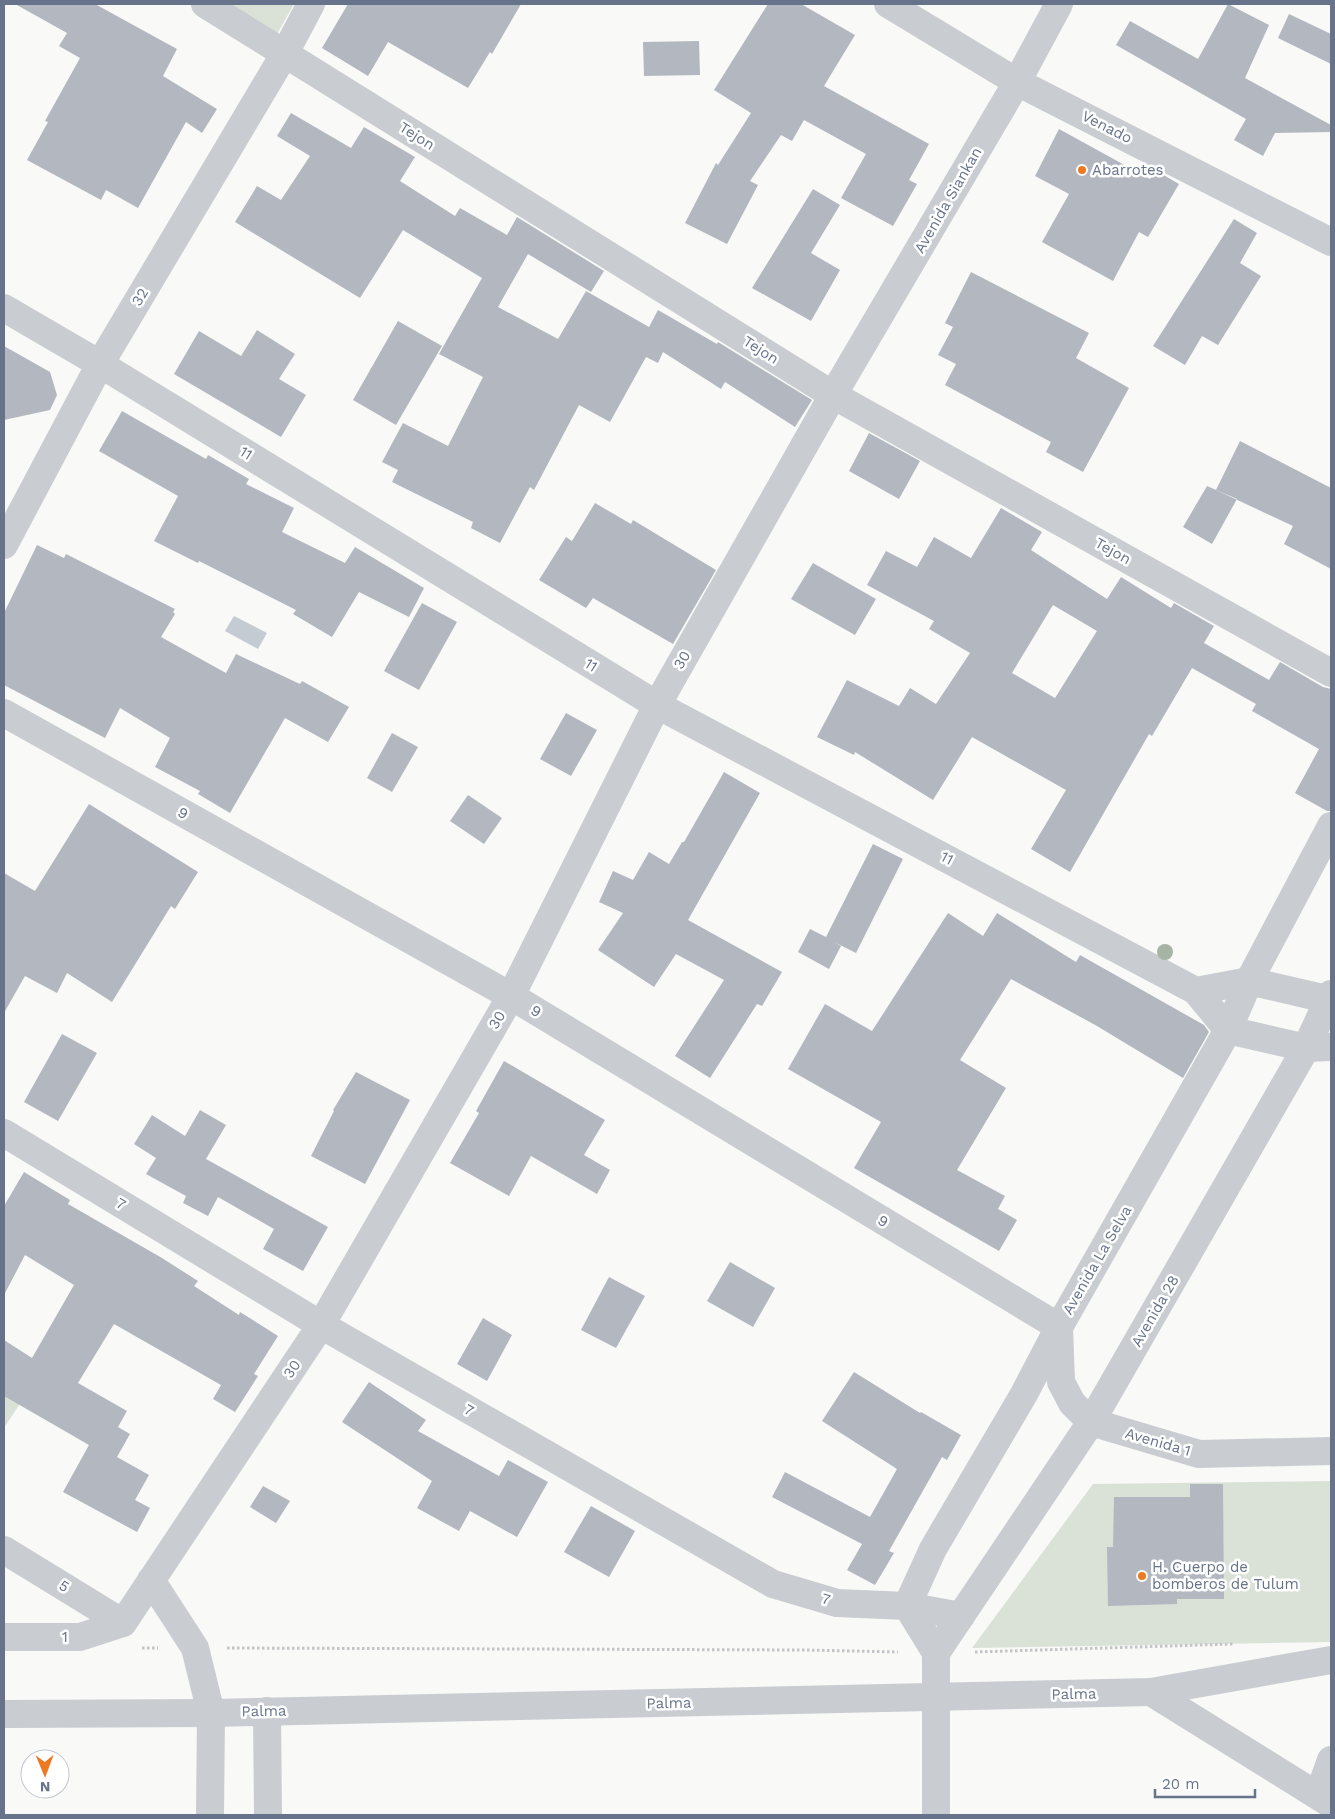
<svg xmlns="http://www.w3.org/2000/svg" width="1335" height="1819" viewBox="0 0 1335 1819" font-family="'Work Sans',sans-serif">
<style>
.green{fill:#dae2d8}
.water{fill:#c4cbd2}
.building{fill:#b2b7c0;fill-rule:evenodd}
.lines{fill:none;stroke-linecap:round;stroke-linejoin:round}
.path{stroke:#c3c4c7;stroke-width:3;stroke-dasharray:2.5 2.5;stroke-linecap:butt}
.minor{stroke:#c9ccd0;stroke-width:28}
.tertiary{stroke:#c9ccd0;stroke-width:28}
.tree{fill:#a6b3a5}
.poi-dot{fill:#ee7923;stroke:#fff;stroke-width:2}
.labels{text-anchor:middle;stroke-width:5;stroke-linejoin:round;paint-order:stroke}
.street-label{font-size:15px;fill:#67738a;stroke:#fff}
.poi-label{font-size:15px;fill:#67738a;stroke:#fff;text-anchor:start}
</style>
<rect width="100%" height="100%" fill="#f9f9f7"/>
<!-- green -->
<path class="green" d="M 224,4 L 294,4 L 276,36 Z
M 4,1389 L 23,1399 L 4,1428 Z
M 1331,1481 L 1331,1642 L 972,1648 L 1093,1484 Z"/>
<!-- water -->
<path class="water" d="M 234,616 L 267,633 L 258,649 L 225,631 Z"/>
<!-- building -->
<path class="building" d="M 15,4 L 95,4 L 177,49 L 163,76 L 217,109 L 202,133 L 186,122 L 138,208 L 106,190 L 101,200 L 27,160 L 48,122 L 45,121 L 80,58 L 59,46 L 67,33 Z
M 348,4 L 521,4 L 492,54 L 490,52 L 468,88 L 388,42 L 368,76 L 322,48 Z
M 768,4 L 801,4 L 855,35 L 824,86 L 929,144 L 909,180 L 917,184 L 893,226 L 841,198 L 866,154 L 804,120 L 792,141 L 781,135 L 750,181 L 758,185 L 727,244 L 685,223 L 716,163 L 718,165 L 751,113 L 714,90 Z
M 1228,4 L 1269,25 L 1245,78 L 1331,125 L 1331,132 L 1275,133 L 1263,156 L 1234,140 L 1246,119 L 1116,45 L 1130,21 L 1198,59 Z
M 1289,14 L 1331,34 L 1331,64 L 1278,38 Z
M 699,41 L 700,75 L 644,76 L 643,42 Z
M 291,113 L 351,148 L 364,127 L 415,157 L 400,181 L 455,216 L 460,208 L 507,235 L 517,217 L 604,271 L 591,292 L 528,254 L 498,307 L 558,339 L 586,291 L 649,327 L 658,310 L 717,344 L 718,342 L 812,400 L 795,427 L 725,382 L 721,389 L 663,352 L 658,363 L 646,357 L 610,422 L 579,405 L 534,490 L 530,487 L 500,543 L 471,528 L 473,522 L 392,482 L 398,470 L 382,462 L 403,423 L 448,446 L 483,377 L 439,354 L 482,278 L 403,230 L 360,298 L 235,222 L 257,186 L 281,200 L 310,156 L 277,136 Z
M 1059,129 L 1150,179 L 1155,170 L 1179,184 L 1148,237 L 1139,232 L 1113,281 L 1042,242 L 1069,194 L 1035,176 Z
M 813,189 L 840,205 L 811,253 L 840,270 L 811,321 L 752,288 Z
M 1234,219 L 1257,233 L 1240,263 L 1261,276 L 1218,345 L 1202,336 L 1185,365 L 1153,346 Z
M 971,272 L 1089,333 L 1076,358 L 1129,388 L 1083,472 L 1046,452 L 1051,442 L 945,385 L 956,364 L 938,355 L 953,327 L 945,323 Z
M 398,321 L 442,346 L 396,425 L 353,400 Z
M 257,330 L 295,354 L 279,379 L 306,395 L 281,437 L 174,374 L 199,331 L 241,356 Z
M 4,346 L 50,372 L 57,395 L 50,410 L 4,420 Z
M 122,411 L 206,459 L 208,455 L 249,479 L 246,484 L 294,508 L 282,532 L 345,563 L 355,547 L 424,588 L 409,617 L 359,592 L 332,637 L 293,614 L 296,610 L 199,561 L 198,563 L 154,541 L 178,496 L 99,451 Z
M 869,433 L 920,461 L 899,499 L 849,471 Z
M 1240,441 L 1331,488 L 1331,569 L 1284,544 L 1293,526 L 1216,490 Z
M 1207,486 L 1237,499 L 1212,544 L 1183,527 Z
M 595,503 L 631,524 L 633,520 L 716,570 L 673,644 L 593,598 L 586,608 L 539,580 L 566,537 L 572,541 Z
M 1001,508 L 1042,532 L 1031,550 L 1107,599 L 1121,577 L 1171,608 L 1174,603 L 1214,626 L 1204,643 L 1269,680 L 1280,662 L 1323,687 L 1331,689 L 1331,811 L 1327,811 L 1295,793 L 1319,749 L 1252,711 L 1256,704 L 1192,668 L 1152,736 L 1149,734 L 1070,872 L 1031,849 L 1066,790 L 972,737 L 933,800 L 855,752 L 854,755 L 817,737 L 847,680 L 899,706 L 910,688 L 936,704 L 970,653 L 929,629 L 934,621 L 867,585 L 886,551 L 917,567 L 934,537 L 971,558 ZM 1053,605 L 1097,631 L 1055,698 L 1012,673 Z
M 37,545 L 64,558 L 66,554 L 175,609 L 173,612 L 175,614 L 161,637 L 226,673 L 236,654 L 300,684 L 302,681 L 349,707 L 328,742 L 285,718 L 230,813 L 198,794 L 200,791 L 155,767 L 170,738 L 120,708 L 105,738 L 4,685 L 4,613 Z
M 813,563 L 876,599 L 855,635 L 791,599 Z
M 422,603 L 457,622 L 419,690 L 384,671 Z
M 566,713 L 597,730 L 571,776 L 540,759 Z
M 392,733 L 418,747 L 392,792 L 367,778 Z
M 724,772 L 760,793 L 688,920 L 782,972 L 762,1006 L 757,1004 L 710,1078 L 675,1056 L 724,980 L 676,954 L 654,987 L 598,950 L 623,913 L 599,902 L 613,871 L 633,880 L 649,852 L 669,864 L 682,842 L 684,842 Z
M 468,795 L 502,818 L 484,844 L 450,821 Z
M 89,804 L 198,872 L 175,909 L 171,906 L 112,1002 L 67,973 L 57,993 L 25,976 L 4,1013 L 4,873 L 35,891 Z
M 873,844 L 903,859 L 856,953 L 834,942 L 841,946 L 829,969 L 798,952 L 810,929 L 826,937 Z
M 948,913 L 983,936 L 997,913 L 1076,962 L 1080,955 L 1204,1025 L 1209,1032 L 1183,1078 L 1097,1026 L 1011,979 L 960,1060 L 1006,1088 L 957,1170 L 1005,1196 L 998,1209 L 1017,1220 L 999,1251 L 854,1168 L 881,1122 L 788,1069 L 825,1004 L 872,1031 Z
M 62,1034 L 97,1053 L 58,1121 L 24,1102 Z
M 504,1061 L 605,1120 L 584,1155 L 610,1170 L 597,1194 L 531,1156 L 509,1196 L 450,1163 L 479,1113 L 476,1111 Z
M 356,1072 L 410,1100 L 365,1184 L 311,1156 L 334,1111 L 333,1110 Z
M 200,1110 L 226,1125 L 206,1159 L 328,1227 L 303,1271 L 263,1249 L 274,1229 L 218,1197 L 208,1216 L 183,1203 L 186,1196 L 146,1174 L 156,1158 L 134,1144 L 152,1115 L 185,1136 Z
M 24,1172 L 70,1200 L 68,1204 L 162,1258 L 198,1281 L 194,1286 L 239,1315 L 240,1312 L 278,1336 L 254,1374 L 258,1376 L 235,1412 L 213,1399 L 221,1385 L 114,1324 L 78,1383 L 127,1411 L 118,1427 L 130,1434 L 117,1457 L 149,1475 L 135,1500 L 150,1508 L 137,1532 L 63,1492 L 89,1445 L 4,1396 L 4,1340 L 32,1358 L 74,1285 L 25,1255 L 4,1295 L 4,1206 Z
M 730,1262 L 775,1288 L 753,1327 L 707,1301 Z
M 609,1277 L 645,1296 L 616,1348 L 581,1330 Z
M 483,1318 L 512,1335 L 487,1381 L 457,1364 Z
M 854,1372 L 920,1413 L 921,1412 L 961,1435 L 947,1460 L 942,1457 L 889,1551 L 894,1553 L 875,1585 L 847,1570 L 862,1544 L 772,1497 L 785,1472 L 870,1517 L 897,1469 L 822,1421 Z
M 369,1382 L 426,1420 L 418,1431 L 499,1476 L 508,1460 L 548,1482 L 517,1537 L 470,1511 L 459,1531 L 417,1508 L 432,1481 L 342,1422 Z
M 1190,1484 L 1223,1484 L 1224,1599 L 1177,1599 L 1177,1604 L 1108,1606 L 1107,1547 L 1113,1547 L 1114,1497 L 1190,1497 Z
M 263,1486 L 290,1501 L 276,1523 L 250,1507 Z
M 591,1506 L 635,1531 L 609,1577 L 564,1552 Z"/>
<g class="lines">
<!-- path -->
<path class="path" d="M 142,1648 L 158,1648
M 227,1648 L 805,1650 L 898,1652
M 975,1652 L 1233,1644"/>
<!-- minor -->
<path class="minor" d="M 205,4 L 833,395 L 1331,673
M 888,4 L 1017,82 L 1331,242
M 4,308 L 100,364 L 657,705 L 1196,991 L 1228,1030 L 1306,1048 L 1331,1047
M 4,545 L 100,364 L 285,53 L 311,4
M 4,713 L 511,996 L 1059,1327 L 1061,1382 L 1072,1403 L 1091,1422 L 1199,1454 L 1331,1451
M 1196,991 L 1249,981 L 1331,1000
M 4,1133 L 321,1325 L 773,1584 L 837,1603 L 907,1606 L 961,1616
M 4,1550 L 123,1623
M 151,1580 L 195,1648 L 211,1713 L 210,1815
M 123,1623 L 321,1325 L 511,996 L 657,705 L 833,395 L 1017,82 L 1059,4
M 4,1637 L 80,1637 L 123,1623
M 1151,1692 L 1331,1804
M 267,1711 L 268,1815
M 1318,1796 L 1331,1760
M 936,1815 L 936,1697"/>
<!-- tertiary -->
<path class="tertiary" d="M 936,1653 L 907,1606 L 933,1549 L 1024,1394 L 1059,1327 L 1228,1030 L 1249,981 L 1331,826
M 936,1653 L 1091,1422 L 1306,1048 L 1331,994
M 936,1697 L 936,1653
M 4,1714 L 211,1713 L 1151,1692 L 1331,1660"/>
</g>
<!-- trees -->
<circle class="tree" cx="1165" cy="952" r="8"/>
<!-- markers -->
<g class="poi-dot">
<circle cx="1082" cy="170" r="5"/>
<circle cx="1142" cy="1576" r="5"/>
</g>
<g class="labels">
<!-- street labels -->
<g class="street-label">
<text transform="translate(1107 127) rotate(27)" y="5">Venado</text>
<text transform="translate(417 136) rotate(32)" y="5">Tejon</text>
<text transform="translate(948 200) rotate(-60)" y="5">Avenida Siankan</text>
<text transform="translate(140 297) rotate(-59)" y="5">32</text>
<text transform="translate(761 350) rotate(32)" y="5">Tejon</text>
<text transform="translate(246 453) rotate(32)" y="5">11</text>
<text transform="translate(1113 551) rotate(29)" y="5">Tejon</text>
<text transform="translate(682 660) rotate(-60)" y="5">30</text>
<text transform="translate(591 665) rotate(32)" y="5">11</text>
<text transform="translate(183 813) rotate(29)" y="5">9</text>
<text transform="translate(947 858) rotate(28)" y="5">11</text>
<text transform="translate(536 1011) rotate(31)" y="5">9</text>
<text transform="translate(497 1020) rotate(-60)" y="5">30</text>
<text transform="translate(121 1204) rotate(31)" y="5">7</text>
<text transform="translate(883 1221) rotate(31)" y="5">9</text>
<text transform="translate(1097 1260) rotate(-60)" y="5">Avenida La Selva</text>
<text transform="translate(1155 1311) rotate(-60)" y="5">Avenida 28</text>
<text transform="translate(292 1369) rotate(-56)" y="5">30</text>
<text transform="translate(469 1410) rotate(30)" y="5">7</text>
<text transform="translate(1158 1442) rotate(16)" y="5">Avenida 1</text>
<text transform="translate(64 1586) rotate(32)" y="5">5</text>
<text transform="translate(826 1599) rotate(16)" y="5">7</text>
<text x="65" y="1642">1</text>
<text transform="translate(1074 1694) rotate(-1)" y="5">Palma</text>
<text transform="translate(669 1703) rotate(-1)" y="5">Palma</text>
<text transform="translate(264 1711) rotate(-1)" y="5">Palma</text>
</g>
<!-- poi labels -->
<g class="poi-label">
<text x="1092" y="175">Abarrotes</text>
<text x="1152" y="1572">H. Cuerpo de<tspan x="1152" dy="17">bomberos de Tulum</tspan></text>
</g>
</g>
<!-- border -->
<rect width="1335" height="1819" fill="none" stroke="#67738a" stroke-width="10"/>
<!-- north arrow -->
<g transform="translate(45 1774) rotate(179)"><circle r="24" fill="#ffffff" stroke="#c2c7d0"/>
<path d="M0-4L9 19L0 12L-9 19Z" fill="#ee7923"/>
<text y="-8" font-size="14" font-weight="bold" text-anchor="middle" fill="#67738a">N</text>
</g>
<!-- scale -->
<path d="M1155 1789v8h100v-8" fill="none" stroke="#67738a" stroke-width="2.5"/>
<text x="1162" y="1789" font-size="15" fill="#67738a" stroke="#ffffff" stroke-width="4" paint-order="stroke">20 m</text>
</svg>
